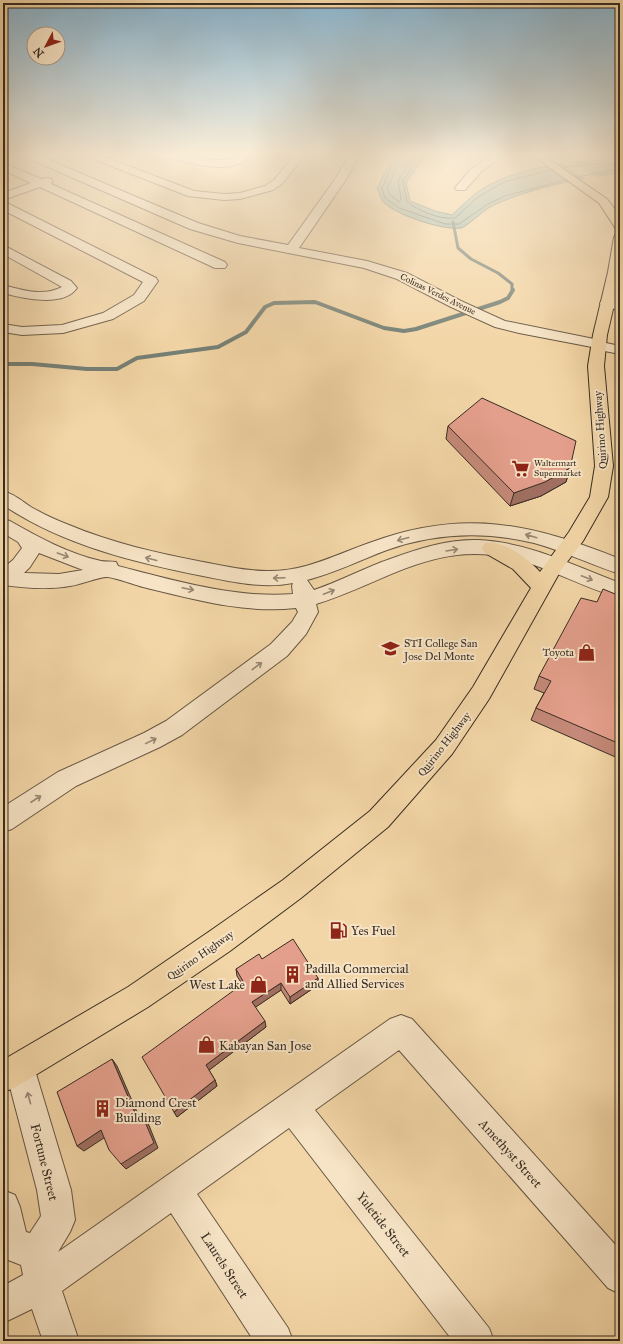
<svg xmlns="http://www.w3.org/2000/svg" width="623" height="1344" viewBox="0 0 623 1344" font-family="'IM FELL Great Primer',serif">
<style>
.water{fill:#9db8ae;stroke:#758076}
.pier{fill:#f3d6a7}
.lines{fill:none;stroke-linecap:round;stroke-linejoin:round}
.shore{stroke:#6a7268;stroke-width:1}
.stream-far1{stroke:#758076;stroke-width:3}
.stream{stroke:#758076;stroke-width:4}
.minor-casing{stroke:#675744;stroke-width:2}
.major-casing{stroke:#382d23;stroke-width:2}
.minor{fill:#f7e4c6;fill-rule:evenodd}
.major{fill:#f3d6a7;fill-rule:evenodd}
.wall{fill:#c48978;stroke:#382d23}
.shaded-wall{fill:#a06f62;stroke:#382d23}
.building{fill:#e49f8c;stroke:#382d23}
.oneway{stroke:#988874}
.labels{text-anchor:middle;stroke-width:4;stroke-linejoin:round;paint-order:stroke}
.far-street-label{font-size:9px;fill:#382d23;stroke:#f7e4c6}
.far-poi-label{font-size:9px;fill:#382d23;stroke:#f7e4c6;text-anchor:start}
.street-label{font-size:11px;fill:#382d23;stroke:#f7e4c6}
.poi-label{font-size:11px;fill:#382d23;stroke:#f7e4c6;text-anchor:start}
.near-poi-label{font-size:13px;fill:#382d23;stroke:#f7e4c6;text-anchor:start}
.near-street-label{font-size:13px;fill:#382d23;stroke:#f7e4c6}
</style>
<rect width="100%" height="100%" fill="#f3d6a7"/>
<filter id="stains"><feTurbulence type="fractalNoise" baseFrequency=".005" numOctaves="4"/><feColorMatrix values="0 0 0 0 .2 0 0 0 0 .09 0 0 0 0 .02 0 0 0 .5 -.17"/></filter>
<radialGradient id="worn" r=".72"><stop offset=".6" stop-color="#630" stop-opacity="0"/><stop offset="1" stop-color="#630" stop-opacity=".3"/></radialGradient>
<!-- water -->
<path class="water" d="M 393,155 L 426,155 L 406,183 L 410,201 L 435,211 L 452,215 C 459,208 467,201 475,194 C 511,166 576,161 620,159 L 620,173 C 583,177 523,190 490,207 C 483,211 465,228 461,228 C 444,231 391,214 382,200 C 380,197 379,192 377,189 Z"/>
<!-- pier -->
<path class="pier" d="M 570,160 L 598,178 L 587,180 L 560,162 Z"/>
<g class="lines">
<!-- shore -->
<path class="shore" d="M 397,155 L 382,188 L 385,198 L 399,208 L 445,224 L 459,224 L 488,204 L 505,196 L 565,180
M 402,155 L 387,189 L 390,195 L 399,202 L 401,199 L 398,180 L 415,155
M 421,155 L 403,181 L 407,202 C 419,211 440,220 455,218 L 478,197 L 504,182 L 551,170
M 563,168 L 580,165 L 620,163
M 577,177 L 620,169"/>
<!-- stream-far1 -->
<path class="stream-far1" d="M 453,222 L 458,248 L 471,259 L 498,273 L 512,284 L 512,291"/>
<!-- stream -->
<path class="stream" d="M 3,364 L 32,364 L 87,369 L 117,369 L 137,358 L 218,347 L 246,332 L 265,307 L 274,303 L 315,302 L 384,328 L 404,331 L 416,329 L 500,302 L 508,298 L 513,290"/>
<defs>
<path id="minor" d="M 24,155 L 37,155 L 198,223 L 240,236 L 288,245 L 336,178 L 349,155 L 359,155 L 347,178 L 299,248 L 367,261 L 407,273 L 461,301 L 505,321 L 604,341 L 606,343 L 620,346 L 620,354 L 594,349 L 592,347 L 519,333 L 495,327 L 451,307 L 397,279 L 364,268 L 238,243 L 190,229 L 25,157 Z
M 87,155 L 100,155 L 194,191 L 224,194 L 240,193 L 265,186 L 274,180 L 295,155 L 305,155 L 282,184 L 273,190 L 240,199 L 224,200 L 188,196 L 88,157 Z
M 167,155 C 185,152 202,161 221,160 C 232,160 240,153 251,155 C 234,177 190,163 168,157 Z
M 492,155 L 504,155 L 482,171 L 465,190 L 457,190 L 455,188 L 470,170 Z
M 3,163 L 41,179 L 47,178 L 51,179 L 53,181 L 51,184 L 225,262 L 227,265 L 225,268 L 215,268 L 40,187 L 3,200 L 3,193 L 31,183 L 3,170 Z
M 3,201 L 156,278 L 158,281 L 144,301 L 113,319 L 63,333 L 22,335 L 3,332 L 3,324 L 22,327 L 62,325 L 103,313 L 134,295 L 143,282 L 3,210 Z
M 3,245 L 71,281 L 77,288 C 63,308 22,298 3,293 L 3,285 C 22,290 43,297 62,287 L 3,254 Z
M 607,299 L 620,302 L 620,310 L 602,306 L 600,303 L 602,300 Z
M 3,491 C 14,494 22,501 31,507 C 43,514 56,520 69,525 C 112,543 157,553 203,562 C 224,566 245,571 267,571 C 305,572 337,554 372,542 C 465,508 532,524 620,559 L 620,574 C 591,565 564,551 534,543 C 485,531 435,533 387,550 C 360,560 335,573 307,580 L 314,590 C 341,581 366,567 393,558 C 420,548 449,539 478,540 C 528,542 575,566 620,583 L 620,598 C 584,588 551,568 514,559 C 436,539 385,583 316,604 L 318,612 L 306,634 L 287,656 L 182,735 L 160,747 L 76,786 L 12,829 L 3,832 L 3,807 L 58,772 L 144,733 L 166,721 L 271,644 L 292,622 L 298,612 L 296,608 C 245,614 193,599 143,587 C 132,584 120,579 108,577 C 101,576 79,585 70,586 C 48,590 25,588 3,585 L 3,568 L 13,560 L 22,548 L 18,542 L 3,533 L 3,519 L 10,521 C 38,537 69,554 101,561 C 106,562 110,561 116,562 L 118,566 C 172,580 238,599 293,594 L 292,586 L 293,583 C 263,589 233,582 203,576 C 133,562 63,545 3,505 ZM 39,553 L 83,570 L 59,574 L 24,573 L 30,567 Z
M 401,1015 L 412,1019 L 620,1250 L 620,1294 L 608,1288 L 399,1050 L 315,1110 L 489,1328 L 494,1341 L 453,1341 L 289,1128 L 197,1194 L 288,1328 L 293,1341 L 254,1341 L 171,1213 L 62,1291 L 79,1341 L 43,1341 L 32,1309 L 3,1323 L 3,1286 L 23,1275 L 21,1265 L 3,1258 L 3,1190 L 15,1195 L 20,1207 L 26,1232 L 30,1233 L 41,1216 L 37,1190 L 5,1068 L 9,1057 L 20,1053 L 31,1057 L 71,1190 L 75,1220 L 70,1232 L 58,1252 L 390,1019 Z"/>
<path id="major" d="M 532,155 L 543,155 L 607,199 L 620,216 L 620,230 L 616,229 L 599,203 Z
M 620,233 L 620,279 L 607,335 L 604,366 L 613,466 L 608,497 L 583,541 L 561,570 L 489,699 L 452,754 L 388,827 L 301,898 L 230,951 L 148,1007 L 14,1088 L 3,1092 L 3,1060 L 128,987 L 210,931 L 283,880 L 370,811 L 436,740 L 473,687 L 531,588 L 513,569 L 485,553 L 482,548 L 485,543 C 502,539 529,559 540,572 L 569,532 L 590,497 L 595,466 L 588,366 L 593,335 L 608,272 L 614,237 L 616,234 Z"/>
</defs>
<!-- minor casing -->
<use href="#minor" class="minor-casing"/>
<!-- major casing -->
<use href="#major" class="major-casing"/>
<!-- minor -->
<use href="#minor" class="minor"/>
<!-- major -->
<use href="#major" class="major"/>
</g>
<!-- wall -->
<path class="wall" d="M 448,426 L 570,468 L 566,482 L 541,496 L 510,506 L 446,439 Z
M 620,596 L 620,759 L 531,720 L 536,708 L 544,693 L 534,689 L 539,676 L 597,602 Z
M 262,959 L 318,978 L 318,985 L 290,1004 L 281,990 L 255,1007 L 266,1027 L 209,1070 L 215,1080 L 217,1086 L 177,1117 L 174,1112 L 242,984 L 237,976 L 236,969 Z"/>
<!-- shaded-wall -->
<path class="shaded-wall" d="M 570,468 L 566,482 L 541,496 L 510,506 L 514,493 Z
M 318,978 L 318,985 L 290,1004 L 290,997 Z
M 281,983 L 281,990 L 253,1009 L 252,1002 Z
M 265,1021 L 266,1027 L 208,1071 L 206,1065 Z
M 112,1059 L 117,1066 L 140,1119 L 135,1113 Z
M 215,1080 L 217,1086 L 177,1117 L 174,1112 Z
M 143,1117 L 148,1123 L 158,1148 L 126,1169 L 121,1164 Z
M 101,1130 L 107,1136 L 84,1151 L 77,1146 Z"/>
<!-- building -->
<path class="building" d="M 482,398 L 576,441 L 570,468 L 545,482 L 514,493 L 448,426 Z
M 603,589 L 620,596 L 620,744 L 536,708 L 551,681 L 539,676 L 581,598 L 597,602 Z
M 293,939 L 318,978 L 290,997 L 281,983 L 252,1002 L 265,1021 L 206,1065 L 215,1080 L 174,1112 L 142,1057 L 244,983 L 236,969 L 259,954 L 262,959 Z
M 112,1059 L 135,1113 L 143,1117 L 154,1143 L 121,1164 L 109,1150 L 101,1130 L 77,1146 L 57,1092 Z"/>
<!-- one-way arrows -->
<defs><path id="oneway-shaft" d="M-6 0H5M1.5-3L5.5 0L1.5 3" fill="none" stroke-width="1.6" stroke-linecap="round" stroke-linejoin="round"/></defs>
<g class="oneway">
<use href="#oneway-shaft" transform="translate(531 536) rotate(-164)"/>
<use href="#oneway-shaft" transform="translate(403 539) rotate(165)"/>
<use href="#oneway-shaft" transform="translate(452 550) rotate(-9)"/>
<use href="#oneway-shaft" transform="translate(63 555) rotate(20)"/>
<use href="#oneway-shaft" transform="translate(151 559) rotate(-165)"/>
<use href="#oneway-shaft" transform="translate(279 578) rotate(178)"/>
<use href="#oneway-shaft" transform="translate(587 578) rotate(21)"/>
<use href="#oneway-shaft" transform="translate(188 589) rotate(12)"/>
<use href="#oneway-shaft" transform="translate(329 592) rotate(-21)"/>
<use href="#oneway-shaft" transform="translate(257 666) rotate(-37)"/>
<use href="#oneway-shaft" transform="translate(151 741) rotate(-26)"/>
<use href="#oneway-shaft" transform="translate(36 799) rotate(-33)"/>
<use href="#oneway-shaft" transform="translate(29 1098) rotate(-105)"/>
</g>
<!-- sky -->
<linearGradient id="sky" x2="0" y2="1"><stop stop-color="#8ab6d1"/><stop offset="0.45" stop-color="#faedd7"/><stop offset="1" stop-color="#faedd7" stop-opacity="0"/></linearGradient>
<rect width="623" height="343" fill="url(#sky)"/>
<!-- icons -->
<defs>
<symbol id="supermarket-bare" viewBox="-9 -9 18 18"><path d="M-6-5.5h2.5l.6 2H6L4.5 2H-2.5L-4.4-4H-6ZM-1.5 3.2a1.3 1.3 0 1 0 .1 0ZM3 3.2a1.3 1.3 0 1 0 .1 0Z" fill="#8f2418" stroke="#f7e4c6" stroke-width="2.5" paint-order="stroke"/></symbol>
<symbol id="university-bare" viewBox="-9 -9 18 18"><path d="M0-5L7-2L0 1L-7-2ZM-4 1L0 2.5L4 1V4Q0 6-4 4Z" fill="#8f2418" stroke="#f7e4c6" stroke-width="2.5" paint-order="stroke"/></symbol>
<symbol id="shop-bare" viewBox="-9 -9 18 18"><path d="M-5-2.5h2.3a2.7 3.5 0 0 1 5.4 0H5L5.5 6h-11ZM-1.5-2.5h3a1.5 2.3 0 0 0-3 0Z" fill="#8f2418" stroke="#f7e4c6" stroke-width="2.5" paint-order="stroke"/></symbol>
<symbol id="fuel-bare" viewBox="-9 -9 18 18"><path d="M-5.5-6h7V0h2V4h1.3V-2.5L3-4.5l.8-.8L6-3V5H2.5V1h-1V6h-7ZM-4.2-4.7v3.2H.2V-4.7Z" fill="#8f2418" stroke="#f7e4c6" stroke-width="2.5" paint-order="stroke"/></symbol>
<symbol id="building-bare" viewBox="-9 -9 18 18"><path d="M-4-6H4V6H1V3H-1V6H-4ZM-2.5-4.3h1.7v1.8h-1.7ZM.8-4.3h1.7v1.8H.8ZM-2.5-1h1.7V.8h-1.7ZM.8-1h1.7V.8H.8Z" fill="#8f2418" stroke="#f7e4c6" stroke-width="2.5" paint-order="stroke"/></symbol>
</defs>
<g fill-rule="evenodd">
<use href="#supermarket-bare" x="508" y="456" width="25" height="25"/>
<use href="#university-bare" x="378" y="636" width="25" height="25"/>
<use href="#shop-bare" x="574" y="640" width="25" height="25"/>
<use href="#fuel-bare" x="326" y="918" width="25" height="25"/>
<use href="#building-bare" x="280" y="962" width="25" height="25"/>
<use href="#shop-bare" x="246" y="972" width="25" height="25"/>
<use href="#shop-bare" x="194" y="1032" width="25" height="25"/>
<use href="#building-bare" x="90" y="1096" width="25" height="25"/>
</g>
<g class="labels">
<!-- far-street labels -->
<g class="far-street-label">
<text transform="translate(438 294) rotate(26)" y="3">Colinas Verdes Avenue</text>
</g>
<!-- far-poi labels -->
<g class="far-poi-label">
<text x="534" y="466">Waltermart<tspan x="534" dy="10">Supermarket</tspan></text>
</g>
<!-- street labels -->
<g class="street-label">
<text transform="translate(600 430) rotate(-94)" y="4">Quirino Highway</text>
<text transform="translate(444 744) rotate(-52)" y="4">Quirino Highway</text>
<text transform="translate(200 955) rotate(-35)" y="4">Quirino Highway</text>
</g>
<!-- poi labels -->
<g class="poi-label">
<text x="404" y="647">STI College San<tspan x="404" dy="13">Jose Del Monte</tspan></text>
<text x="574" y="656" text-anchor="end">Toyota</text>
</g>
<!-- near-poi labels -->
<g class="near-poi-label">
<text x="351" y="935">Yes Fuel</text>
<text x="305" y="973">Padilla Commercial<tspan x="305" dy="15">and Allied Services</tspan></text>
<text x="245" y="989" text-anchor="end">West Lake</text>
<text x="219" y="1050">Kabayan San Jose</text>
<text x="115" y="1107">Diamond Crest<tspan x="115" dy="15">Building</tspan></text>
</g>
<!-- near-street labels -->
<g class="near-street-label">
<text transform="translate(511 1153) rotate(48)" y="5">Amethyst Street</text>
<text transform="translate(45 1162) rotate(76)" y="5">Fortune Street</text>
<text transform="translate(384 1224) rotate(52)" y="5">Yuletide Street</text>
<text transform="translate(225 1265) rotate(57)" y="5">Laurels Street</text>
</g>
</g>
<!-- margin -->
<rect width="623" height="1344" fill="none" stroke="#f3d6a7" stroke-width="16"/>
<rect x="4" y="4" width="615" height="1336" fill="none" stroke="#382d23" stroke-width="2"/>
<rect x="8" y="8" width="607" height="1328" fill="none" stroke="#382d23"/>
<!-- north arrow -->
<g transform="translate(46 46) rotate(229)"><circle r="19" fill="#f7e4c6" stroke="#ab9b85"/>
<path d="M0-3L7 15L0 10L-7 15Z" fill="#8f2418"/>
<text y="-6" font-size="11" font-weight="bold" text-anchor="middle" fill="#382d23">N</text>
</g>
<rect width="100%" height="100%" filter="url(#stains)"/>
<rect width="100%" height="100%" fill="url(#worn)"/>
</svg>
